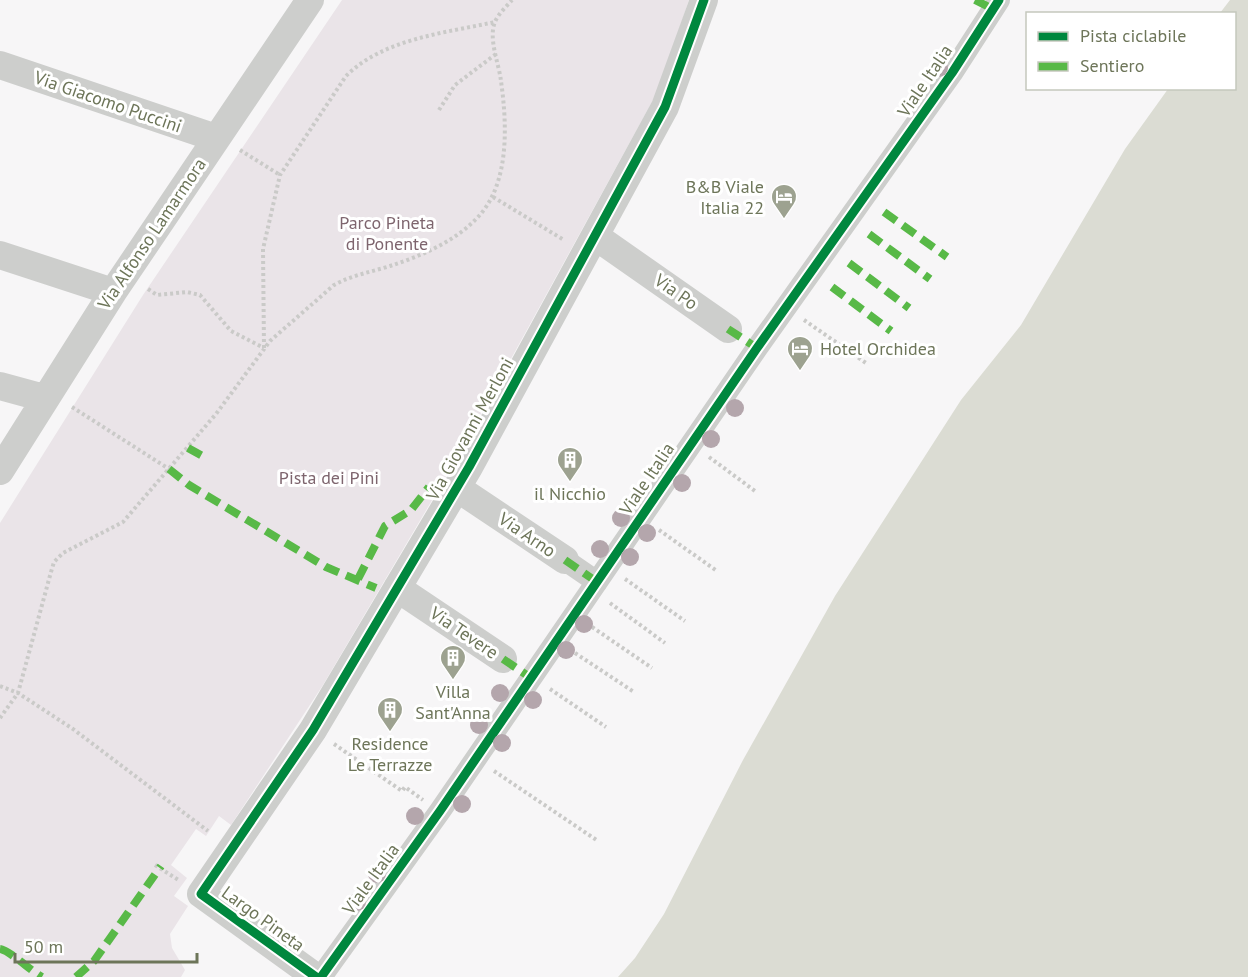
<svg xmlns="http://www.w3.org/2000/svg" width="1248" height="977" viewBox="0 0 1248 977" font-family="'PT Sans',sans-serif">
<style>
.green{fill:#eae4e8}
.water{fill:#dbdcd3}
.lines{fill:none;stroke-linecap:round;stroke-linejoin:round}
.path{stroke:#cacac8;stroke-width:4;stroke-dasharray:3 3;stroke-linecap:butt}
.pedestrian{stroke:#cdcecc;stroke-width:22}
.minor{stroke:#cdcecc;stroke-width:28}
.quiet{stroke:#58b947;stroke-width:8;stroke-dasharray:15 8;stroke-linecap:butt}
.cycleway-casing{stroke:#fff;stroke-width:13}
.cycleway{stroke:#00873e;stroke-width:9}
.tree{fill:#b4a6ac}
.labels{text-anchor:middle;stroke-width:6;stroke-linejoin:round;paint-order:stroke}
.street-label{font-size:18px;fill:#6d7559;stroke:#fff}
.poi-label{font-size:18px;fill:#6d7559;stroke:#fff}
.park-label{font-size:18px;fill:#7e656e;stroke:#fff}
</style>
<rect width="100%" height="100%" fill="#f7f6f7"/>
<!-- green -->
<path class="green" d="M 342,0 L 689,0 L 658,91 L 451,468 L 323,685 L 231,825 L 219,816 L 206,836 L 196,829 L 171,865 L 187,878 L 174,896 L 188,906 L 170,934 L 172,948 L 185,970 L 181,977 L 0,977 L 0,523 L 143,295 Z"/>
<!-- water -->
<path class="water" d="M 1230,0 L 1248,0 L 1248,977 L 618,977 L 635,958 L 664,914 L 743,760 L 835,596 L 961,400 L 1021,325 L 1125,149 L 1168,89 L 1234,88 L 1234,14 L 1220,13 Z"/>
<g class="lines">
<!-- path -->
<path class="path" d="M 439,110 L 455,85 L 496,54
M 240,150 L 280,175
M 493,197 L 564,240
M 148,289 L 157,295 L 187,292 L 200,295 L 231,331 L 264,348
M 804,320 L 866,363
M 264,348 L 263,249 L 280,175 L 346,76 C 383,39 444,33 495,22
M 72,407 L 169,469
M 709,457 L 755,491
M 659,530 L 717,571
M 625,579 L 685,621
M 610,603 L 665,643
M 592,627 L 652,668
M 575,653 L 634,692
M 0,686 L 18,693 L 73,729 L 208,831
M 550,689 L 606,727
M 0,718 L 18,693 L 51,572 L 54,562 L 63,553 L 123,522 L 216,414 L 270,341 L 334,285 C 352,275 371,272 390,266 C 421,256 456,241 478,217 C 510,183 507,124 501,81 C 499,64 488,38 495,22 C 498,14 507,6 512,0
M 334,744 L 402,791 L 405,787 L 423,800
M 494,771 L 598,841
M 155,865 L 180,881"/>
<!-- pedestrian -->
<path class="pedestrian" d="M 565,560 L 597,582
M 321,977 L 440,811 L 757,348 L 952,73 L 999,0"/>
<!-- minor -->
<path class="minor" d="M 0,65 L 216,138
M 595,236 L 728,329
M 0,255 L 113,292
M 0,386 L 44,398
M 0,471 L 113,292 L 310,0
M 457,488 L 565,560
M 397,588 L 503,659
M 316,977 L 201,894 L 313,730 L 469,467 L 665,107 L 704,0"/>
<!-- quiet -->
<path class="quiet" d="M 975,0 L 993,9
M 884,212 L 947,257
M 869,234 L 930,279
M 849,263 L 909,308
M 832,287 L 891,331
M 728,329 L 757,348
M 188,448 L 208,459
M 169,469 L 189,485 L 326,567 L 376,588
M 565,560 L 597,582
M 358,579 L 385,526 L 411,510 L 429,487
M 503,659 L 531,678
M 0,949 C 9,950 31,971 42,977
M 76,977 L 94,961 L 161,866"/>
<defs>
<path id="cycleway" d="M 316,977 L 201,894 L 313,730 L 469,467 L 665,107 L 704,0
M 321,977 L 440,811 L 757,348 L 952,73 L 999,0"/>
</defs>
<!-- cycleway casing -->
<use href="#cycleway" class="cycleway-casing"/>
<!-- cycleway -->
<use href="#cycleway" class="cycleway"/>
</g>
<!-- trees -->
<g class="tree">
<circle cx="939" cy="68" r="9"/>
<circle cx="735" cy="408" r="9"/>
<circle cx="711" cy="439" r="9"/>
<circle cx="682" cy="483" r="9"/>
<circle cx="621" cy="518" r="9"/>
<circle cx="647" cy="533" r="9"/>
<circle cx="600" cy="549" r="9"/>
<circle cx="630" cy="557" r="9"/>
<circle cx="584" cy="624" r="9"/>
<circle cx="566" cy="650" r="9"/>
<circle cx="500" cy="693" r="9"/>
<circle cx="533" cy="700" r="9"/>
<circle cx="479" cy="725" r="9"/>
<circle cx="502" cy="743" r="9"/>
<circle cx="462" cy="804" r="9"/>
<circle cx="415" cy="816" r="9"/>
<circle cx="377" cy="874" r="9"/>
<circle cx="357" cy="902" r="9"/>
</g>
<!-- icons -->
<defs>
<symbol id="hotel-pin" viewBox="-11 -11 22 30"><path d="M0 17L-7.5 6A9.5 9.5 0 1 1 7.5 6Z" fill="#9da290" stroke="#fff"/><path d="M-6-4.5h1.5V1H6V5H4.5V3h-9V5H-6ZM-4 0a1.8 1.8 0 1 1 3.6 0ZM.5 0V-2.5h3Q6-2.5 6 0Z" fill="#fff"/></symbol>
<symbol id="building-pin" viewBox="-11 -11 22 30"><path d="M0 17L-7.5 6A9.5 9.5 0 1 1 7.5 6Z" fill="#9da290" stroke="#fff"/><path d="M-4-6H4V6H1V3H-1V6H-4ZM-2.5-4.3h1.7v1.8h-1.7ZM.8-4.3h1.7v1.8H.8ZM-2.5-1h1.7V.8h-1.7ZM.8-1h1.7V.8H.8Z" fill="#fff"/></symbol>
</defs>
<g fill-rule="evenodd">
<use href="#hotel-pin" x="769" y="182" width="30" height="40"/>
<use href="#hotel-pin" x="785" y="334" width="30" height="40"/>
<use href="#building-pin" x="555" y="445" width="30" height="40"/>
<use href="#building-pin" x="438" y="643" width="30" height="40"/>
<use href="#building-pin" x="375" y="695" width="30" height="40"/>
</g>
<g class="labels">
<!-- street labels -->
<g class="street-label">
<text transform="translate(925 81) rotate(-56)" y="6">Viale Italia</text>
<text transform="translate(108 102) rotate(19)" y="6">Via Giacomo Puccini</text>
<text transform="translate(152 234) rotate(-56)" y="6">Via Alfonso Lamarmora</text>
<text transform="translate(676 292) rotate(35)" y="6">Via Po</text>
<text transform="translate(470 429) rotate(-61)" y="6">Via Giovanni Merloni</text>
<text transform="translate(647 479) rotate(-56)" y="6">Viale Italia</text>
<text transform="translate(527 535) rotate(34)" y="6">Via Arno</text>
<text transform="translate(464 633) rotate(34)" y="6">Via Tevere</text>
<text transform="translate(371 879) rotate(-54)" y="6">Viale Italia</text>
<text transform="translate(263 919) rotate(36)" y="6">Largo Pineta</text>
</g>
<!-- poi labels -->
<g class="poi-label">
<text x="764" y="193" text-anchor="end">B&amp;B Viale<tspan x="764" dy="21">Italia 22</tspan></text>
<text x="820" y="355" text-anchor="start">Hotel Orchidea</text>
<text x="570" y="500">il Nicchio</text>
<text x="453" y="698">Villa<tspan x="453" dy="21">Sant'Anna</tspan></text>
<text x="390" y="750">Residence<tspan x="390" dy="21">Le Terrazze</tspan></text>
</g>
<!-- park labels -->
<g class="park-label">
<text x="387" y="229">Parco Pineta<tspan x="387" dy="21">di Ponente</tspan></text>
<text x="329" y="484">Pista dei Pini</text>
</g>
</g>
<!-- legend -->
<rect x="1026" y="12" width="210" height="78" fill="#ffffff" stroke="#c5c8bd" stroke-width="1.5"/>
<rect x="1038" y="32" width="30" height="9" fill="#00873e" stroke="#c5c8bd" stroke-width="1.5"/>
<text x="1080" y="42" font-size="18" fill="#6d7559">Pista ciclabile</text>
<rect x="1038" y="62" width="30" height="9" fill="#58b947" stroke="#c5c8bd" stroke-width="1.5"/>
<text x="1080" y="72" font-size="18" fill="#6d7559">Sentiero</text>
<!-- scale -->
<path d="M15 953v9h182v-9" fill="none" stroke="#6d7559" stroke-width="3"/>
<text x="24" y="953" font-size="18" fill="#6d7559" stroke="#ffffff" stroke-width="4.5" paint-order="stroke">50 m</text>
</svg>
